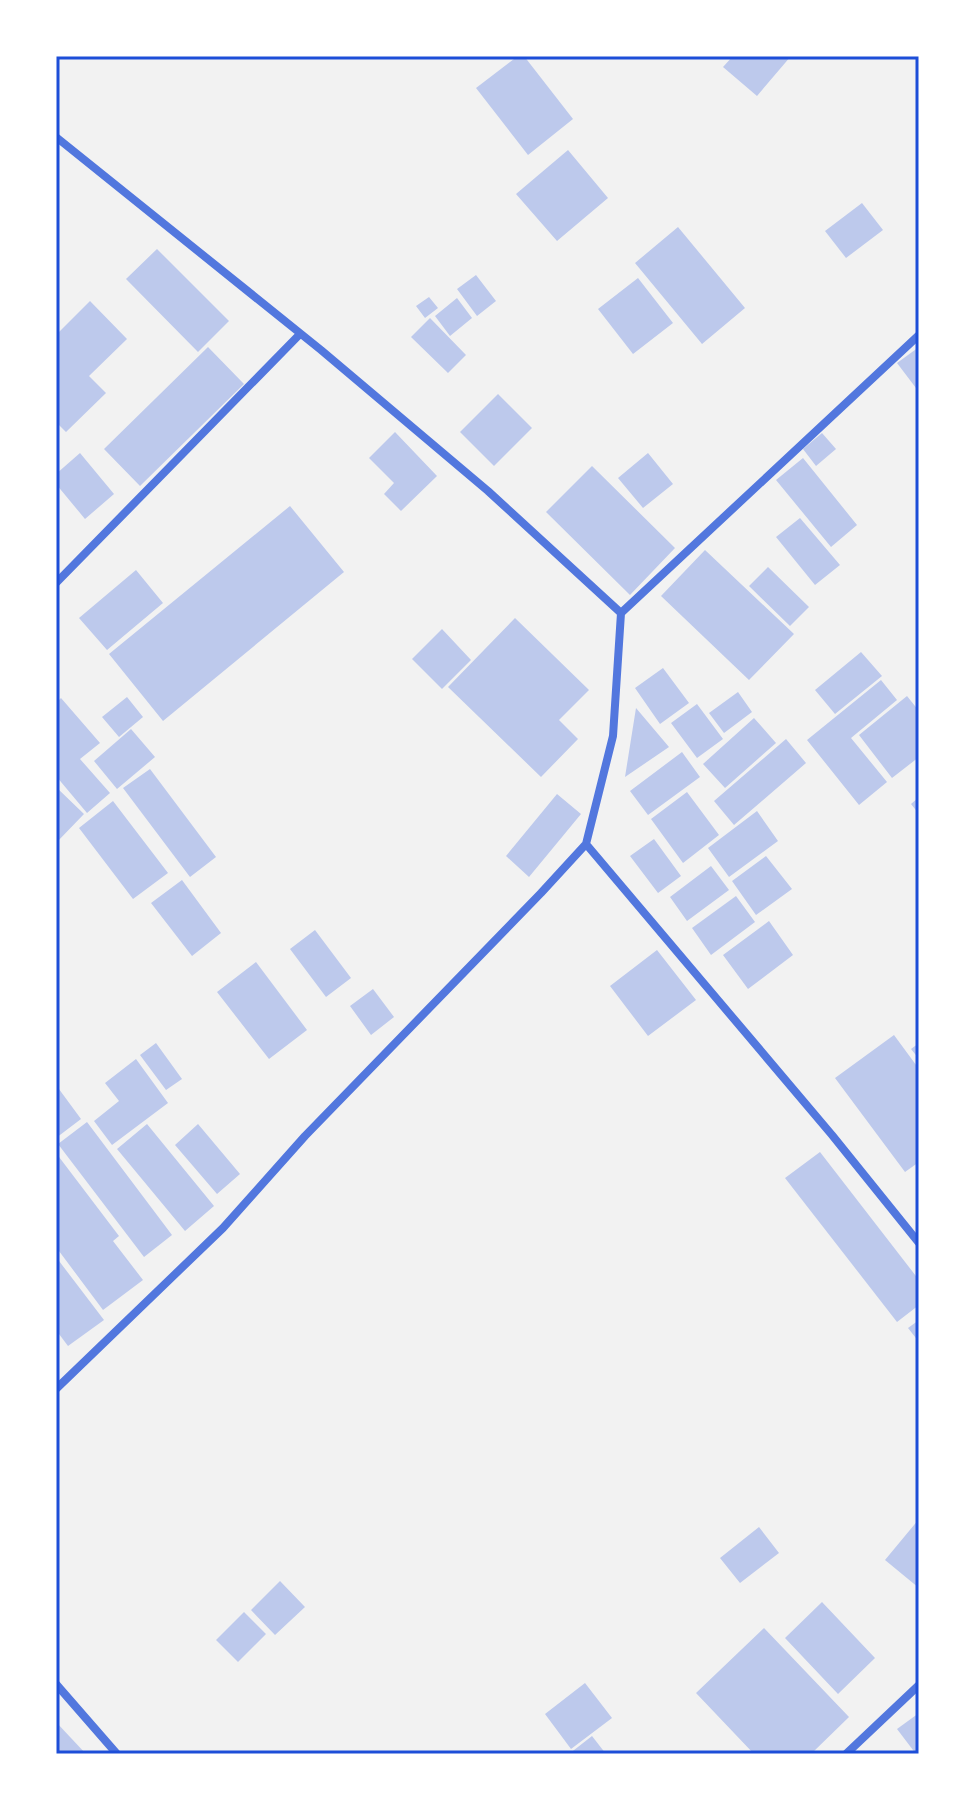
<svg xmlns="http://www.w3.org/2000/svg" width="975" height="1810" viewBox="0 0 975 1810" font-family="'DM Sans',sans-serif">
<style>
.building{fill:#bdc9ec}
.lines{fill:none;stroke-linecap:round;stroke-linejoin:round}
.minor{stroke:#5277de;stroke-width:8}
.neatline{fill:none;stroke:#1d4ed8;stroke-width:3}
</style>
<rect width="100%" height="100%" fill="#f2f2f2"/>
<!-- building -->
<path class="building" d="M 518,56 L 524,56 L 573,119 L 528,155 L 476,88 Z
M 733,56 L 791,56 L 757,96 L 723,67 Z
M 568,150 L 608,198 L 557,241 L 516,194 Z
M 862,203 L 883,230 L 846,258 L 825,231 Z
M 678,227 L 745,308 L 702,344 L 635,263 Z
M 157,249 L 229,321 L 198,352 L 126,279 Z
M 476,275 L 496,301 L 477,316 L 457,289 Z
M 638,278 L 673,323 L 633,354 L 598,309 Z
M 429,297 L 438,308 L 425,318 L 416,306 Z
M 457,298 L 472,318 L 450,336 L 435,316 Z
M 90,301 L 127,339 L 89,376 L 106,393 L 66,432 L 56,422 L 56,335 Z
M 430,318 L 466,355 L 448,373 L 411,337 Z
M 208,347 L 244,384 L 140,486 L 104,449 Z
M 919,347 L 919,392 L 897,363 Z
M 498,394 L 532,428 L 494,466 L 460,432 Z
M 395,432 L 437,476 L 401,511 L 384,494 L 394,483 L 369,458 Z
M 822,433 L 836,449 L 816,466 L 803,449 Z
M 80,453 L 114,494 L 85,519 L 56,484 L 56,474 Z
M 648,453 L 673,484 L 643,508 L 618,478 Z
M 803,458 L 857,525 L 831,547 L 776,480 Z
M 592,466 L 675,548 L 630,595 L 546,512 Z
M 290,506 L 344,572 L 163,721 L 109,654 Z
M 800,518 L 840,565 L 815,585 L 776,537 Z
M 705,550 L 794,634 L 749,680 L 661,596 Z
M 768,567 L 809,607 L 790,626 L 749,586 Z
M 136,570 L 163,603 L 107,650 L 79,618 Z
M 515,618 L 589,690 L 559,720 L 578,739 L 541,777 L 448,687 Z
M 442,629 L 471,660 L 442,689 L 412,659 Z
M 861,652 L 882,676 L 835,714 L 815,690 Z
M 663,668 L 689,703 L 660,724 L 635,688 Z
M 881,680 L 897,700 L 851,738 L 887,782 L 859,805 L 807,740 Z
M 738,692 L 752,712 L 724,733 L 709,713 Z
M 907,696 L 919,711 L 919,757 L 892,778 L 859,735 Z
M 127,697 L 143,717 L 119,737 L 102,717 Z
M 61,698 L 100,743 L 80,759 L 110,793 L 87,813 L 56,776 L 56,703 Z
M 697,704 L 723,739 L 697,758 L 671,723 Z
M 636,708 L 669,747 L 625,777 Z
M 754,718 L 776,743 L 725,788 L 703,764 Z
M 131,729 L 155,757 L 117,789 L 94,761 Z
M 786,739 L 806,763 L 734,825 L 714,801 Z
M 682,752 L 700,777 L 648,815 L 630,791 Z
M 150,769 L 216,857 L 190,877 L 123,788 Z
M 56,787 L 84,814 L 56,843 Z
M 687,792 L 719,835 L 683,863 L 651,819 Z
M 557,794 L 581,814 L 529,877 L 506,856 Z
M 919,797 L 919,814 L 911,804 Z
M 113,801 L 168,873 L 133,899 L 79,828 Z
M 757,811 L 778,841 L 729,877 L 708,848 Z
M 654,839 L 681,876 L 658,893 L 630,856 Z
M 766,856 L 792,889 L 756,915 L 732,881 Z
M 711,866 L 729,890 L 687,921 L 670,897 Z
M 182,880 L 221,933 L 192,956 L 151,903 Z
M 736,896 L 755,922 L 711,955 L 692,928 Z
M 769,921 L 793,955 L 748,989 L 723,955 Z
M 315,930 L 351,978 L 326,997 L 290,949 Z
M 657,950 L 696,1000 L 648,1036 L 610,986 Z
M 256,962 L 307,1030 L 269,1059 L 217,992 Z
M 373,989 L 394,1017 L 371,1035 L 350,1006 Z
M 894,1035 L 919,1069 L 919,1162 L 905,1172 L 835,1078 Z
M 156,1043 L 182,1079 L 166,1090 L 140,1055 Z
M 919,1043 L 919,1059 L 911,1049 Z
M 136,1059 L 168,1103 L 112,1145 L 94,1121 L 119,1101 L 105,1083 Z
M 56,1085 L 81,1119 L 56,1138 Z
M 87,1122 L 172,1235 L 144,1257 L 58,1144 Z
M 147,1124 L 214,1206 L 185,1231 L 117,1149 Z
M 198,1124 L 240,1174 L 217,1194 L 175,1145 Z
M 820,1152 L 919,1280 L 919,1305 L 897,1322 L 785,1178 Z
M 56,1153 L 119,1236 L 113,1241 L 143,1280 L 103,1310 L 56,1247 Z
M 56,1257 L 104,1320 L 68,1346 L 56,1330 Z
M 919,1320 L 919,1342 L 908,1328 Z
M 919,1519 L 919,1588 L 885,1560 Z
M 759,1527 L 779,1553 L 740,1583 L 720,1558 Z
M 280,1581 L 305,1607 L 275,1635 L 251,1610 Z
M 822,1602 L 875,1658 L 838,1694 L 785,1638 Z
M 244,1612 L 266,1634 L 238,1662 L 216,1640 Z
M 764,1628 L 849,1717 L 811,1754 L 754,1754 L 696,1693 Z
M 585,1683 L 612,1718 L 571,1749 L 545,1714 Z
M 919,1713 L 919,1754 L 916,1754 L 897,1729 Z
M 56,1722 L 86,1754 L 56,1754 Z
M 592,1736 L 606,1754 L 569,1754 Z"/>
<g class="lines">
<!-- minor -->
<path class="minor" d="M 56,137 L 321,350 L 488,491 L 621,613 L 613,736 L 586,844 L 541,893 L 305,1136 L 223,1228 L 56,1389
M 56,583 L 300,334
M 621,613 L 919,335
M 586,844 L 832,1135 L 919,1243
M 56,1684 L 117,1754
M 846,1754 L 919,1685"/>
</g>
<!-- border -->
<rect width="975" height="1810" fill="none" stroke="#ffffff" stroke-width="116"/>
<rect x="58" y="58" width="859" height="1694" class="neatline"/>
</svg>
